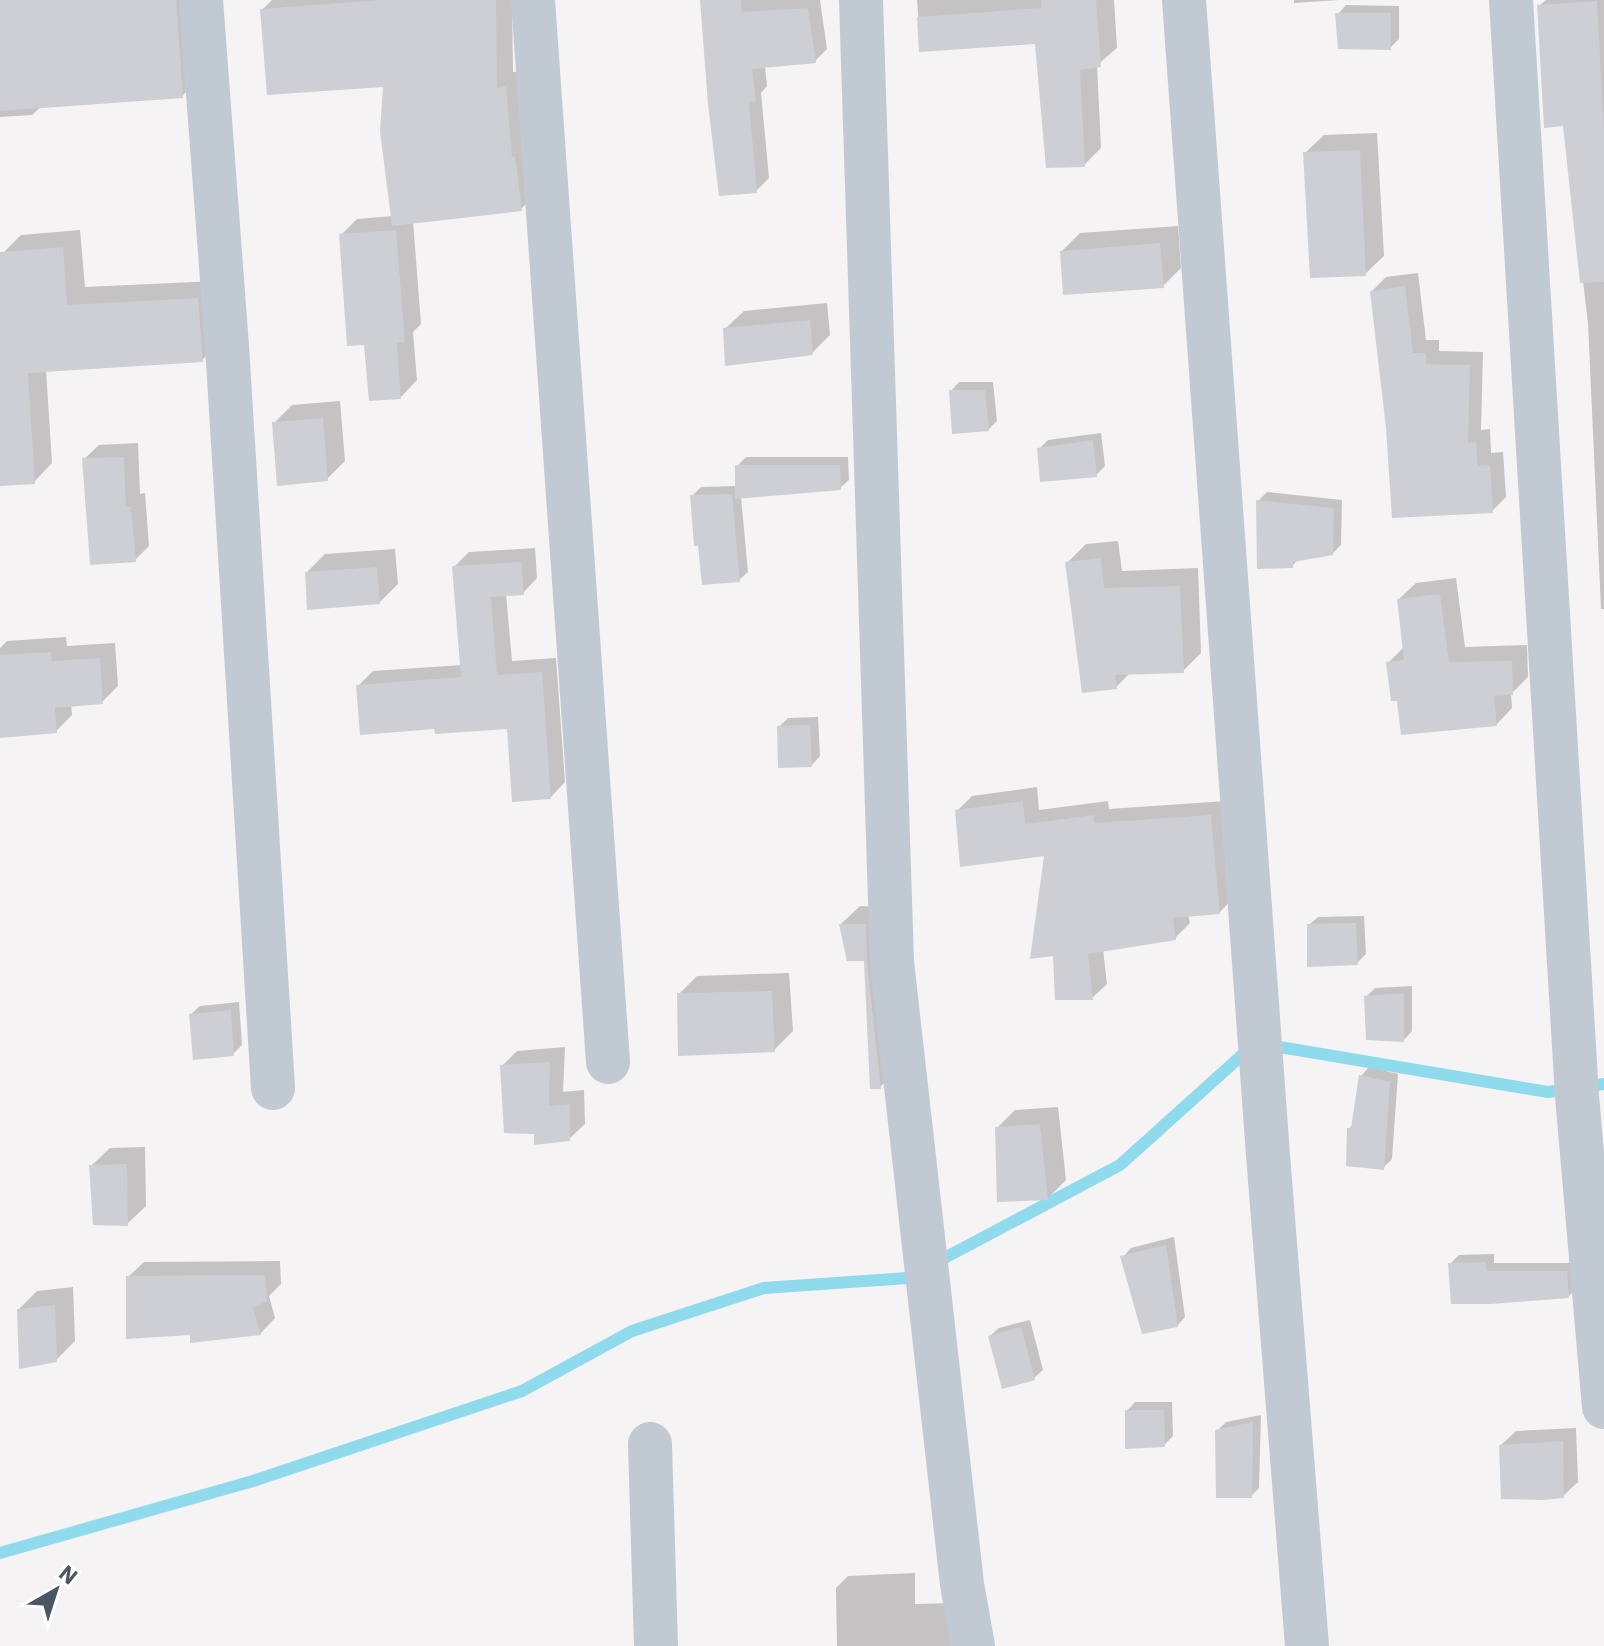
<svg xmlns="http://www.w3.org/2000/svg" width="1604" height="1646" viewBox="0 0 1604 1646" font-family="'IBM Plex Sans',sans-serif">
<style>
.shadow{fill:#0003}
.lines{fill:none;stroke-linecap:round;stroke-linejoin:round}
.stream{stroke:#90daee;stroke-width:12}
.building{fill:#cdcfd5}
.minor{stroke:#c1cad2;stroke-width:44}
</style>
<rect width="100%" height="100%" fill="#f5f3f3"/>
<!-- shadow -->
<path class="shadow" d="M 0,0 L 194,0 L 200,78 L 182,96 L 42,106 L 32,115 L 0,117 Z
M 272,0 L 512,0 L 513,72 L 522,71 L 537,193 L 521,209 L 413,221 L 421,324 L 413,332 L 417,380 L 401,397 L 366,343 L 341,235 L 357,219 L 393,216 L 385,85 L 262,10 Z
M 703,0 L 820,0 L 827,49 L 815,61 L 765,66 L 767,86 L 761,93 L 769,178 L 756,191 Z
M 917,0 L 1114,0 L 1117,48 L 1097,65 L 1101,148 L 1084,165 L 1037,42 L 921,50 Z
M 1294,0 L 1340,0 L 1294,3 Z
M 1546,0 L 1604,0 L 1604,609 L 1601,609 L 1588,323 L 1564,124 L 1539,6 Z
M 1346,5 L 1399,6 L 1399,39 L 1390,48 L 1338,14 Z
M 1377,133 L 1384,256 L 1365,274 L 1305,153 L 1324,135 Z
M 1178,226 L 1181,268 L 1163,286 L 1062,251 L 1080,233 Z
M 80,230 L 85,287 L 216,281 L 220,342 L 202,360 L 46,370 L 52,463 L 34,482 L 0,484 L 0,317 L 3,253 L 21,235 Z
M 1418,273 L 1426,340 L 1439,340 L 1439,351 L 1483,352 L 1481,430 L 1490,429 L 1491,453 L 1503,452 L 1506,497 L 1492,511 L 1388,428 L 1372,291 L 1386,277 Z
M 827,303 L 830,335 L 812,353 L 725,329 L 744,311 Z
M 959,382 L 993,382 L 997,421 L 989,429 L 951,391 Z
M 340,401 L 345,461 L 327,479 L 274,423 L 292,405 Z
M 1101,433 L 1105,466 L 1096,475 L 1039,449 L 1048,440 Z
M 138,443 L 140,494 L 145,493 L 149,546 L 135,560 L 84,459 L 99,445 Z
M 746,457 L 848,457 L 849,480 L 840,488 L 741,497 L 748,572 L 739,580 L 692,496 L 701,487 L 737,486 L 737,466 Z
M 1267,492 L 1342,500 L 1341,545 L 1333,553 L 1300,558 L 1292,566 L 1258,501 Z
M 1118,541 L 1122,571 L 1198,568 L 1201,653 L 1183,671 L 1130,673 L 1116,687 L 1067,563 L 1086,544 Z
M 535,548 L 537,578 L 523,593 L 506,594 L 512,661 L 556,658 L 565,782 L 551,797 L 509,727 L 436,727 L 358,686 L 373,671 L 462,665 L 454,567 L 469,552 Z
M 395,549 L 398,584 L 380,602 L 307,572 L 325,554 Z
M 1456,578 L 1465,647 L 1527,645 L 1528,677 L 1511,694 L 1512,708 L 1496,725 L 1399,699 L 1388,663 L 1405,646 L 1399,599 L 1416,583 Z
M 66,637 L 67,646 L 115,643 L 118,686 L 102,702 L 71,704 L 72,715 L 56,731 L 0,736 L 0,648 L 7,641 Z
M 818,717 L 820,756 L 812,765 L 779,727 L 788,718 Z
M 1037,787 L 1039,810 L 1108,801 L 1109,809 L 1226,801 L 1234,897 L 1220,912 L 1188,915 L 1190,923 L 1175,938 L 1103,949 L 1107,984 L 1092,998 L 1047,854 L 957,811 L 972,796 Z
M 860,906 L 883,907 L 898,1069 L 880,1087 L 866,959 L 841,924 Z
M 1364,916 L 1366,954 L 1357,963 L 1309,925 L 1318,917 Z
M 789,973 L 793,1031 L 774,1050 L 679,994 L 697,976 Z
M 1412,986 L 1412,1031 L 1404,1040 L 1366,997 L 1375,988 Z
M 239,1002 L 242,1045 L 233,1054 L 191,1014 L 200,1006 Z
M 565,1047 L 563,1092 L 584,1090 L 585,1124 L 569,1139 L 536,1132 L 502,1066 L 517,1051 Z
M 1369,1067 L 1398,1074 L 1392,1159 L 1383,1168 L 1349,1129 L 1354,1123 L 1361,1076 Z
M 1058,1107 L 1066,1180 L 1048,1198 L 997,1128 L 1015,1110 Z
M 145,1147 L 146,1206 L 127,1224 L 91,1166 L 110,1148 Z
M 1174,1237 L 1185,1317 L 1177,1326 L 1123,1257 L 1131,1248 Z
M 1494,1254 L 1494,1263 L 1575,1263 L 1577,1288 L 1569,1296 L 1450,1264 L 1459,1255 Z
M 280,1261 L 281,1284 L 269,1296 L 275,1318 L 260,1334 L 192,1333 L 128,1277 L 144,1262 Z
M 73,1287 L 75,1341 L 56,1360 L 19,1309 L 37,1291 Z
M 1030,1320 L 1043,1370 L 1034,1378 L 990,1336 L 999,1328 Z
M 1135,1402 L 1172,1402 L 1173,1436 L 1164,1445 L 1127,1411 Z
M 1261,1415 L 1259,1488 L 1251,1496 L 1217,1431 L 1226,1422 Z
M 1576,1428 L 1578,1482 L 1563,1496 L 1501,1445 L 1516,1431 Z
M 915,1573 L 915,1604 L 953,1603 L 960,1646 L 837,1646 L 836,1588 L 848,1576 Z"/>
<g class="lines">
<!-- stream -->
<path class="stream" d="M 1268,1045 L 1548,1092 L 1604,1084
M 935,1263 L 1120,1165 L 1251,1047
M 0,1553 L 253,1481 L 522,1391 L 632,1331 L 764,1288 L 908,1278 L 919,1272"/>
</g>
<!-- building -->
<path class="building" d="M 0,0 L 176,0 L 183,98 L 0,111 Z
M 380,0 L 496,0 L 497,88 L 506,87 L 512,157 L 515,156 L 522,211 L 392,226 L 380,131 L 383,87 L 267,95 L 260,9 Z
M 700,0 L 741,0 L 742,12 L 808,8 L 816,63 L 752,69 L 756,101 L 749,102 L 757,193 L 719,196 L 708,104 Z
M 1041,0 L 1096,0 L 1101,67 L 1080,70 L 1085,167 L 1046,168 L 1035,44 L 919,52 L 917,17 L 1041,8 Z
M 1597,1 L 1604,131 L 1604,282 L 1580,283 L 1563,126 L 1544,128 L 1537,5 Z
M 1335,13 L 1391,13 L 1391,50 L 1338,49 Z
M 1360,150 L 1366,276 L 1310,278 L 1303,152 Z
M 396,230 L 405,342 L 397,343 L 401,399 L 369,401 L 364,345 L 347,346 L 339,234 Z
M 1160,243 L 1164,288 L 1063,295 L 1060,251 Z
M 63,247 L 67,305 L 198,298 L 203,362 L 28,373 L 35,484 L 0,486 L 0,252 Z
M 1405,286 L 1413,353 L 1426,353 L 1426,364 L 1470,365 L 1468,443 L 1476,442 L 1478,466 L 1490,465 L 1493,513 L 1392,518 L 1386,428 L 1370,291 Z
M 810,320 L 813,355 L 725,366 L 723,328 Z
M 949,390 L 985,390 L 989,431 L 952,434 Z
M 323,418 L 328,481 L 277,486 L 272,422 Z
M 1093,440 L 1097,477 L 1040,482 L 1037,448 Z
M 124,457 L 126,507 L 131,507 L 136,562 L 90,565 L 82,458 Z
M 735,465 L 840,465 L 841,490 L 735,499 Z
M 732,494 L 740,582 L 702,585 L 698,546 L 694,546 L 690,495 Z
M 1256,500 L 1334,508 L 1333,555 L 1293,562 L 1293,568 L 1257,569 Z
M 1101,558 L 1104,588 L 1180,586 L 1184,673 L 1115,675 L 1117,689 L 1082,693 L 1065,562 Z
M 521,562 L 524,595 L 491,597 L 497,675 L 542,672 L 551,799 L 512,802 L 507,729 L 435,734 L 434,729 L 360,735 L 356,685 L 461,677 L 452,566 Z
M 377,567 L 380,604 L 307,610 L 305,572 Z
M 1440,594 L 1449,662 L 1512,661 L 1513,695 L 1494,696 L 1497,726 L 1401,735 L 1397,701 L 1391,701 L 1386,662 L 1404,660 L 1397,599 Z
M 51,652 L 52,661 L 100,658 L 103,704 L 55,708 L 57,733 L 0,738 L 0,655 Z
M 810,725 L 812,767 L 778,768 L 777,726 Z
M 1023,801 L 1025,824 L 1094,815 L 1094,823 L 1211,815 L 1220,914 L 1173,918 L 1176,940 L 1088,954 L 1093,1000 L 1055,1000 L 1053,956 L 1030,959 L 1044,856 L 960,867 L 955,810 Z
M 1356,923 L 1358,965 L 1307,967 L 1307,924 Z
M 839,924 L 866,924 L 867,965 L 881,1089 L 870,1089 L 864,961 L 847,961 Z
M 772,991 L 775,1052 L 678,1056 L 677,993 Z
M 1404,993 L 1404,1042 L 1366,1040 L 1364,996 Z
M 231,1010 L 234,1056 L 193,1060 L 189,1014 Z
M 550,1062 L 549,1106 L 570,1104 L 570,1141 L 534,1145 L 534,1134 L 504,1133 L 500,1065 Z
M 1359,1075 L 1390,1082 L 1384,1170 L 1346,1166 L 1347,1128 L 1351,1128 Z
M 1040,1124 L 1048,1200 L 997,1202 L 995,1127 Z
M 127,1164 L 128,1226 L 93,1225 L 89,1165 Z
M 1166,1245 L 1178,1327 L 1142,1334 L 1120,1256 Z
M 1486,1262 L 1486,1271 L 1567,1271 L 1569,1298 L 1491,1304 L 1451,1304 L 1448,1263 Z
M 265,1275 L 267,1301 L 253,1308 L 261,1335 L 190,1343 L 190,1335 L 126,1339 L 126,1276 Z
M 55,1305 L 57,1362 L 19,1369 L 17,1309 Z
M 1021,1327 L 1035,1380 L 1002,1389 L 988,1336 Z
M 1125,1410 L 1164,1410 L 1165,1447 L 1125,1449 Z
M 1253,1422 L 1252,1498 L 1216,1498 L 1215,1430 Z
M 1563,1441 L 1564,1498 L 1542,1500 L 1501,1499 L 1499,1445 Z"/>
<g class="lines">
<!-- minor -->
<path class="minor" d="M 201,0 L 227,346 L 273,1088
M 533,0 L 608,1062
M 861,0 L 892,962 L 962,1584 L 973,1646
M 1184,0 L 1268,1155 L 1307,1646
M 1511,0 L 1577,1096 L 1604,1407
M 650,1444 L 656,1646"/>
</g>
<!-- north arrow -->
<g transform="translate(56 1590) rotate(39)" stroke="#ffffff" stroke-width="6" paint-order="stroke">
<path d="M0-6L14 30L0 20L-14 30Z" fill="#4a5661"/>
<text y="-12" font-size="22" font-weight="bold" text-anchor="middle" fill="#4a5661">N</text>
</g>
</svg>
